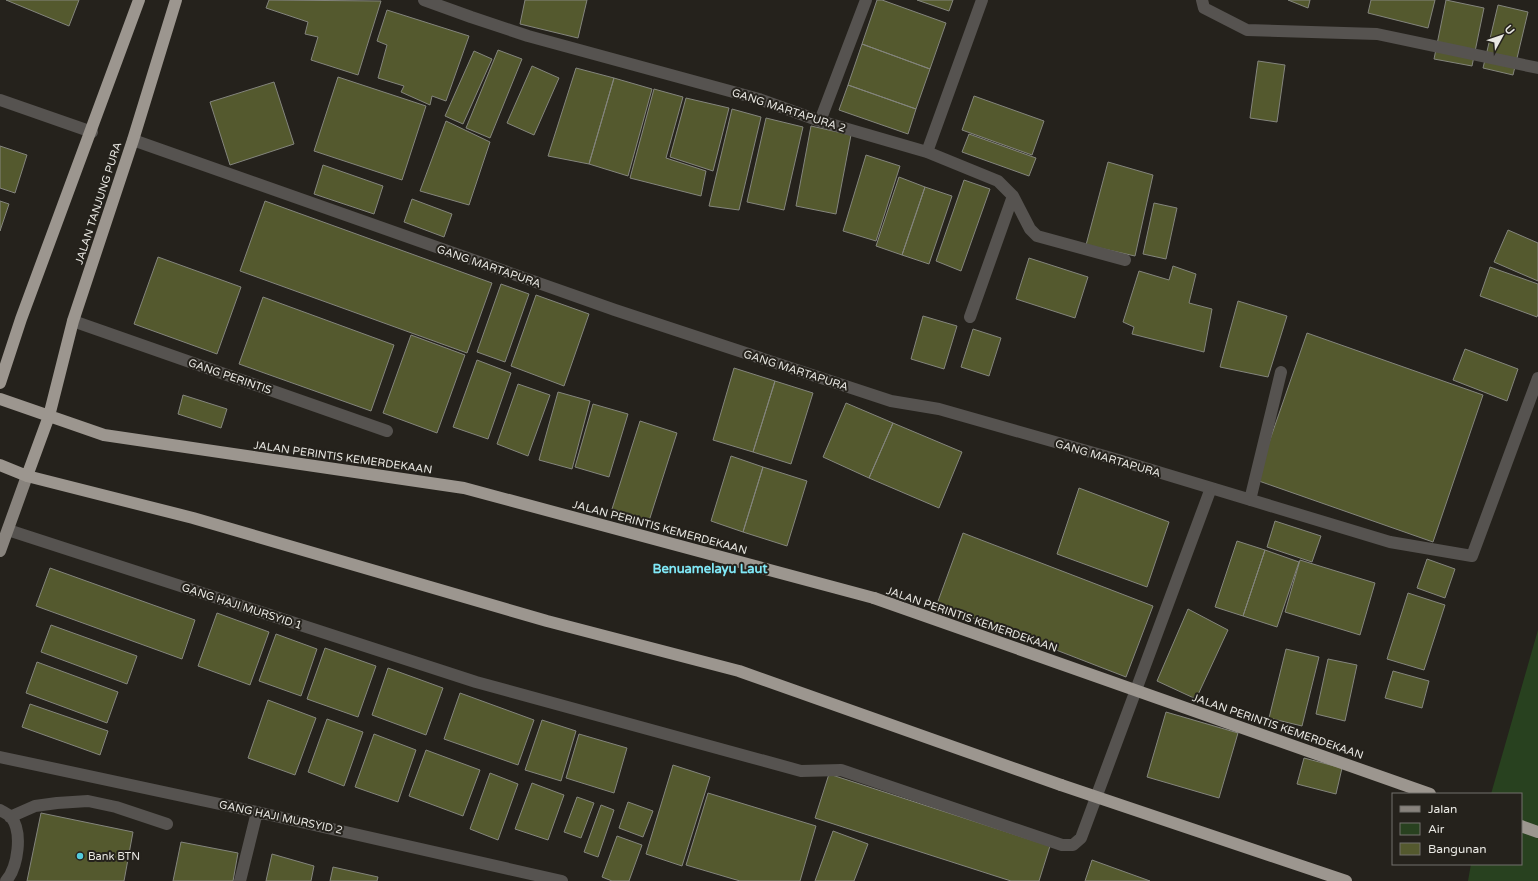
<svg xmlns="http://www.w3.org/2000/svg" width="1538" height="881" viewBox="0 0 1538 881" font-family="'Varela Round',sans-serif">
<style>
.water{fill:#28411f}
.building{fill:#54592e;stroke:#84857d}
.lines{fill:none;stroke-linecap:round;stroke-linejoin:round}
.minor{stroke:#565350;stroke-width:12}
.major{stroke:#88837d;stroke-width:12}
.highway{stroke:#9c968f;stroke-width:12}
.highway-bridge{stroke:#9c968f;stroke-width:12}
.poi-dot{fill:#53cbdb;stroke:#25221c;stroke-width:1.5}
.labels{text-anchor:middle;stroke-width:4;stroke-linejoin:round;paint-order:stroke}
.street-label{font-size:11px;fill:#e9e8e3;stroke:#25221c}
.poi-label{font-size:11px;fill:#e9e8e3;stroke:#25221c;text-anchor:start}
.quarter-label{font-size:13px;font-weight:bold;fill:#80e9f8;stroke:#25221c}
</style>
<rect width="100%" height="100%" fill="#25221c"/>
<!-- water -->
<path class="water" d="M 1538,630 L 1538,881 L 1468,881 L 1471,864 L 1521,864 L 1521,794 L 1491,794 Z"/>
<!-- building -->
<path class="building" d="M 6,0 L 79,0 L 69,26 Z
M 269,0 L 381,1 L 358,75 L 311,60 L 318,37 L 305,34 L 308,22 L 266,8 Z
M 525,0 L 587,0 L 578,38 L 520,24 Z
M 877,0 L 882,0 L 946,23 L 930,69 L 862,44 Z
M 917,0 L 953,0 L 949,11 Z
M 1288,0 L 1310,0 L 1308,8 Z
M 1371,0 L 1435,0 L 1428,28 L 1368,13 Z
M 1446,0 L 1484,8 L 1472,66 L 1434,59 Z
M 1498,5 L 1528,12 L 1513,75 L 1483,68 Z
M 387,10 L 469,36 L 446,101 L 432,96 L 430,105 L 401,92 L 404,86 L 378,78 L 387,45 L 377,41 Z
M 862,44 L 930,69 L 916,109 L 848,85 Z
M 498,50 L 522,59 L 490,138 L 466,128 Z
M 474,51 L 492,59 L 463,124 L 445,116 Z
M 1258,61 L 1285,65 L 1277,122 L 1250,118 Z
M 532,66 L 559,78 L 534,135 L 507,123 Z
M 576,68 L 614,78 L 589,164 L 548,156 Z
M 338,77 L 426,106 L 402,180 L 314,151 Z
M 614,78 L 652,89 L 628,176 L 589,164 Z
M 274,82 L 294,144 L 230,165 L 210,102 Z
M 848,85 L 916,109 L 908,134 L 839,110 Z
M 654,89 L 683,97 L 666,158 L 706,171 L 701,196 L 630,178 Z
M 974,96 L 1044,121 L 1032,155 L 962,130 Z
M 686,98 L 729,108 L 713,171 L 670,157 Z
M 732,109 L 761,117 L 739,210 L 709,206 Z
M 766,118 L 803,127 L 784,210 L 747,202 Z
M 446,121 L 490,142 L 469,205 L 420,191 Z
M 811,126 L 851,135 L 836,214 L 796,206 Z
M 969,134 L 1036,158 L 1029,176 L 962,152 Z
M 0,146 L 27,155 L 15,193 L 0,188 Z
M 866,155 L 900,166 L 876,241 L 843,231 Z
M 1108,162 L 1153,175 L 1135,256 L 1086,245 Z
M 323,165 L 383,186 L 374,214 L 314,194 Z
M 899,177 L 925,187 L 902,255 L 876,246 Z
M 964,180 L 990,189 L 961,271 L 936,261 Z
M 925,187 L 952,196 L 929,264 L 902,255 Z
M 412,199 L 452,214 L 444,237 L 404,222 Z
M 0,201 L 9,204 L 0,231 Z
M 265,201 L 492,283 L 467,353 L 240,271 Z
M 1154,203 L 1177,208 L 1166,259 L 1143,254 Z
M 1508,230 L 1538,243 L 1538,281 L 1494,262 Z
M 158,257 L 241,287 L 217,354 L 134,324 Z
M 1029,258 L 1088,277 L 1075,318 L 1016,299 Z
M 1173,266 L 1196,274 L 1189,303 L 1212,309 L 1204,352 L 1132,334 L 1134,327 L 1123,322 L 1139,271 L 1169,280 Z
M 1490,267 L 1538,284 L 1538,314 L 1537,317 L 1480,296 Z
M 501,284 L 529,294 L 505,362 L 477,352 Z
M 536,295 L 589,314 L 564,386 L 511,366 Z
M 263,297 L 394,345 L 371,411 L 239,364 Z
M 1238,301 L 1287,316 L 1268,377 L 1220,367 Z
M 923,316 L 957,326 L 944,369 L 911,359 Z
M 973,329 L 1001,338 L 989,376 L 961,367 Z
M 1307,333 L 1483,395 L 1433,542 L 1256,480 Z
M 411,335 L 465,355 L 437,433 L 383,413 Z
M 1465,349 L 1518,369 L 1507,401 L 1453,380 Z
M 477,360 L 511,373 L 488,439 L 453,427 Z
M 734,368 L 775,381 L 753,452 L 713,440 Z
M 775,381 L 813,393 L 791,464 L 753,452 Z
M 518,384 L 550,395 L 528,456 L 497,444 Z
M 558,392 L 590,401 L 572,469 L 539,460 Z
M 183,395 L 227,409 L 221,428 L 178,414 Z
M 846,403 L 893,423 L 869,478 L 823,457 Z
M 593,404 L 628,414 L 609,477 L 575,467 Z
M 640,421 L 677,433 L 649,521 L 612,509 Z
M 893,423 L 962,452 L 939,508 L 869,478 Z
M 731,456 L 763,467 L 743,532 L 711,521 Z
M 763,467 L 807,481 L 787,546 L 743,532 Z
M 1079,488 L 1169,522 L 1147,587 L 1057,554 Z
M 1275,521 L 1321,536 L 1312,562 L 1267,547 Z
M 963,533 L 1153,606 L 1126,677 L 937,604 Z
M 1237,541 L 1265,550 L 1243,616 L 1215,607 Z
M 1265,550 L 1299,562 L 1277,627 L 1243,616 Z
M 1427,559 L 1455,569 L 1445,598 L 1417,588 Z
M 1300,560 L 1375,583 L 1360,635 L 1285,612 Z
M 50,568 L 195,620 L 182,659 L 36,606 Z
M 1408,593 L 1445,605 L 1424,670 L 1387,659 Z
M 1188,609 L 1228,630 L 1196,699 L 1157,681 Z
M 217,613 L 269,632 L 250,685 L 198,666 Z
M 51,625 L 137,656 L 127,684 L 41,652 Z
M 276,634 L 317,649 L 301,696 L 259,681 Z
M 325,648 L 376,666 L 358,717 L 307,699 Z
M 1286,649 L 1319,657 L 1302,726 L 1269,718 Z
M 1328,659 L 1357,665 L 1345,721 L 1316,714 Z
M 37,662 L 118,692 L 107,723 L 26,693 Z
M 388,668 L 443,688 L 426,735 L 372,715 Z
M 1393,671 L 1429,681 L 1422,708 L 1385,698 Z
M 460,693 L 534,720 L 518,765 L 444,739 Z
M 268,700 L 316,718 L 295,775 L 248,758 Z
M 30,704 L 108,731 L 100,755 L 22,727 Z
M 1166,712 L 1238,733 L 1219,798 L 1147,777 Z
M 327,719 L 363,732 L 344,786 L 308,772 Z
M 542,720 L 576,731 L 561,781 L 525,770 Z
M 374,734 L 416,750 L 398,802 L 355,787 Z
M 579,734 L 627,748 L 614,793 L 566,778 Z
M 426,750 L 480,770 L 463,816 L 409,796 Z
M 1304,758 L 1342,768 L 1336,794 L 1297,784 Z
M 673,765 L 710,777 L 682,866 L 646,854 Z
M 490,773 L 518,784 L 498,840 L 470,829 Z
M 829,774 L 1050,846 L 1039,881 L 1011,881 L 815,818 Z
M 532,783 L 564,795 L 548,840 L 515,829 Z
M 708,793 L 816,826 L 800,881 L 740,881 L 686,865 Z
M 577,797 L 594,803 L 581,838 L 564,832 Z
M 628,802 L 653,811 L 643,837 L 619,828 Z
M 601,805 L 614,810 L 598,857 L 584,852 Z
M 41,813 L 133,832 L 124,881 L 27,881 Z
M 833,831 L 868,844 L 854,881 L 815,881 Z
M 617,836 L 642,845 L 629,881 L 612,881 L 602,877 Z
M 181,842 L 238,853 L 233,881 L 173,881 Z
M 272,854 L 314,866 L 311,881 L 266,881 Z
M 1092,860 L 1150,881 L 1085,881 Z
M 333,867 L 378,877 L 377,881 L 330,881 Z"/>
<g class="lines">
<!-- minor -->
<path class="minor" d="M 424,0 L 471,17 L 528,36 L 759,99 L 820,121 L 927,152 L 998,181 L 1013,196 L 1030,229 L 1037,236 L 1125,260
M 1202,0 L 1204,8 L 1247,30 L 1377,34 L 1538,68
M 0,100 L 92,132
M 820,121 L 866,0
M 133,140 L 615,310 L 891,401 L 939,409 L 1115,459 L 1390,542 L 1472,556 L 1538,378
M 927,152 L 982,0
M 970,317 L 1013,196
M 73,321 L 387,431
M 1250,500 L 1281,372
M 8,530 L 476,682 L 801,771 L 841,770 L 1062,845 L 1073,845 L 1081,838 L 1211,488
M 0,757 L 257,812 L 562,881
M 0,810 C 3,812 8,814 11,817 C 23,832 18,867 6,881
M 10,817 L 35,806 L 57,803 L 88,801 L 116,807 L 167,824
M 240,881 L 257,812"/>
<!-- major -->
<path class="major" d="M 0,551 L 27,476"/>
<!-- highway -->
<path class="highway" d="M 0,383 L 21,319 L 139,0
M 0,399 L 104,435 L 464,488 L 874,598
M 0,465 L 27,476 L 193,518 L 547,621 L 739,671 L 1061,785
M 27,476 L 49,416 L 73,321 L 133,140 L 176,0
M 1521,826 L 1538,832"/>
<!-- highway-bridge -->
<path class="highway-bridge" d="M 874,598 L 1430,794
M 1061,785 L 1346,881"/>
</g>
<!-- markers -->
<circle class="poi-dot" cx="80" cy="856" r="4"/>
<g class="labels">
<!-- street labels -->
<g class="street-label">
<text transform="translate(789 110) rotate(18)" y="4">GANG MARTAPURA 2</text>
<text transform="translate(98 203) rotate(-72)" y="4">JALAN TANJUNG PURA</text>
<text transform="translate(489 266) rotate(19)" y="4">GANG MARTAPURA</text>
<text transform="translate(796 370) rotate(18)" y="4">GANG MARTAPURA</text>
<text transform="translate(230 376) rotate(19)" y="4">GANG PERINTIS</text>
<text transform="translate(343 457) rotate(8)" y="4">JALAN PERINTIS KEMERDEKAAN</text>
<text transform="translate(1108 458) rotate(16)" y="4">GANG MARTAPURA</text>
<text transform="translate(660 527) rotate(15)" y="4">JALAN PERINTIS KEMERDEKAAN</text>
<text transform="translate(242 606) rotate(18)" y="4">GANG HAJI MURSYID 1</text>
<text transform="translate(972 619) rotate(19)" y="4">JALAN PERINTIS KEMERDEKAAN</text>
<text transform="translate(1278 726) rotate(19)" y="4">JALAN PERINTIS KEMERDEKAAN</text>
<text transform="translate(281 817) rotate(12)" y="4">GANG HAJI MURSYID 2</text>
</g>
<!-- poi labels -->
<g class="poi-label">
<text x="88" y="860">Bank BTN</text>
</g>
<!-- quarter labels -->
<g class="quarter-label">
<text x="710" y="573">Benuamelayu Laut</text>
</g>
</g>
<!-- legend -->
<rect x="1392" y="793" width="130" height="72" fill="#25221c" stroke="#73716c"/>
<rect x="1400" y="806" width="20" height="6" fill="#88837d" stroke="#73716c"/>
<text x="1428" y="813" font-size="12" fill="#e9e8e3">Jalan</text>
<rect x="1400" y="823" width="20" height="12" fill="#28411f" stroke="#73716c"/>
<text x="1428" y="833" font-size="12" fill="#e9e8e3">Air</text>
<rect x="1400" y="843" width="20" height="12" fill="#54592e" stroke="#73716c"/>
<text x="1428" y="853" font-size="12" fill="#e9e8e3">Bangunan</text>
<!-- north arrow -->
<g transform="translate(1502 36) rotate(50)" stroke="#25221c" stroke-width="3" paint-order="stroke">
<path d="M0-3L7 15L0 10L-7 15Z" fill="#e9e8e3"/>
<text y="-6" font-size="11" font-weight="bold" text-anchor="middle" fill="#e9e8e3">U</text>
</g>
</svg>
